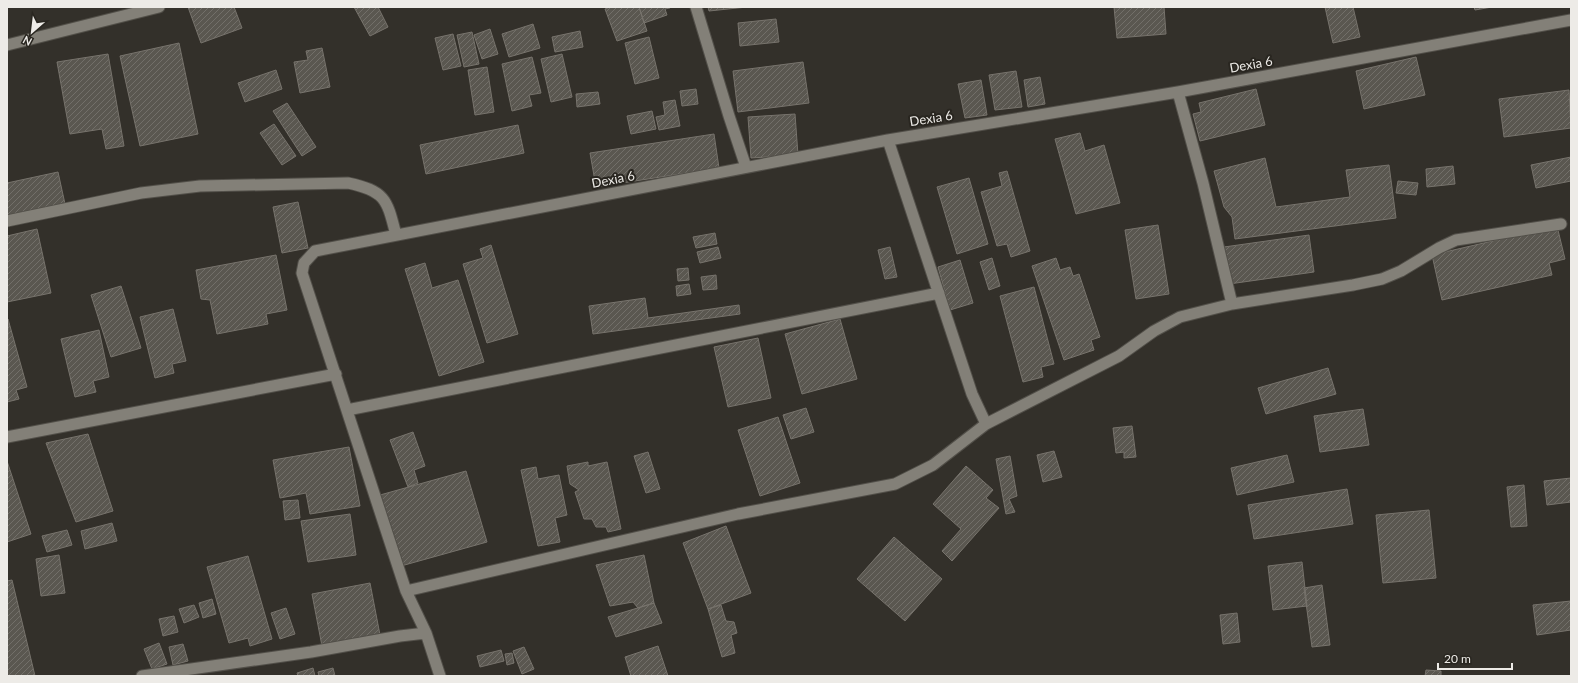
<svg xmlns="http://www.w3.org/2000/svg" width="1578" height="683" viewBox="0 0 1578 683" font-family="Lato,sans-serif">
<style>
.building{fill:url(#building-hatch);stroke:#77736c}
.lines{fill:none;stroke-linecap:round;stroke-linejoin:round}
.minor-casing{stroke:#524f49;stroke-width:13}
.minor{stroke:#838078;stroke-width:11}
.labels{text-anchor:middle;stroke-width:4;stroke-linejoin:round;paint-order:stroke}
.street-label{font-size:13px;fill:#edebe7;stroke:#292620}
</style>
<defs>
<pattern id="building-hatch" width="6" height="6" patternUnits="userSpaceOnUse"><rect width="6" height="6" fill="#5a5750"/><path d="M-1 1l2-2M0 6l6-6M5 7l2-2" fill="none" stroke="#726f69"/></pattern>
</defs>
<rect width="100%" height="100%" fill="#33302a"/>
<!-- building -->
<path class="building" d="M 188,7 L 234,7 L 242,28 L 201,43 Z
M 354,7 L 378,7 L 388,27 L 370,36 Z
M 610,7 L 639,7 L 647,31 L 617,41 L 605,9 Z
M 639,7 L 670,7 L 670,8 L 665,9 L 667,15 L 644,23 Z
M 708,7 L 747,7 L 709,11 Z
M 1114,7 L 1164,7 L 1166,34 L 1117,38 Z
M 1325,7 L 1353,7 L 1360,37 L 1333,43 Z
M 1474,7 L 1492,7 L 1475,10 Z
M 776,19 L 779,42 L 740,46 L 738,23 Z
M 533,24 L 540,48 L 509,57 L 502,34 Z
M 490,29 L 498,54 L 482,59 L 474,35 Z
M 580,31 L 583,47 L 555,52 L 552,37 Z
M 472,32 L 479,64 L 464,67 L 457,35 Z
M 453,34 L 461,66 L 443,70 L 435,38 Z
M 649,37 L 659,78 L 635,84 L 625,43 Z
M 179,43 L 198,134 L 140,146 L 120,56 Z
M 322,48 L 330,87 L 300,93 L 294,62 L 308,60 L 306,51 Z
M 108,54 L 124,146 L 106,149 L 102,129 L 70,134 L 57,62 Z
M 562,54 L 572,97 L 551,102 L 541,59 Z
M 532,57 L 541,93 L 529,95 L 532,106 L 512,111 L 502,64 Z
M 1416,57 L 1425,95 L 1364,109 L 1356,71 Z
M 803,62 L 809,103 L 738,112 L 733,71 Z
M 487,67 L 494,112 L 475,115 L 468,70 Z
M 276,70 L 282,89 L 245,102 L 238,83 Z
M 1016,71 L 1022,107 L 995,110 L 989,75 Z
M 1040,77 L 1045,104 L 1028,107 L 1024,80 Z
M 981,80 L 987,115 L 965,118 L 958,84 Z
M 696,89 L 698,104 L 682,106 L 680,91 Z
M 1256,89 L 1265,125 L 1200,141 L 1193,114 L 1201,112 L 1199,103 Z
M 1569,90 L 1571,128 L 1504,137 L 1499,99 Z
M 598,92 L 600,104 L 577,107 L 576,94 Z
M 675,100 L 680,126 L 659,130 L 656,117 L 665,115 L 663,102 Z
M 287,103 L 316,147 L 302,156 L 273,111 Z
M 652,111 L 656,129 L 631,134 L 627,116 Z
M 795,114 L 798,155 L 751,158 L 748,117 Z
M 274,124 L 296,156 L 282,165 L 260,133 Z
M 518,125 L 524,153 L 426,174 L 420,145 Z
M 1080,133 L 1085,151 L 1104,145 L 1120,203 L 1076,214 L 1055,139 Z
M 714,134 L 719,168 L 596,187 L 590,153 Z
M 1571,157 L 1571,181 L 1536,188 L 1531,165 Z
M 1265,158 L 1276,207 L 1350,197 L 1346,170 L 1389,165 L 1396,218 L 1235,239 L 1232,217 L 1224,207 L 1214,171 Z
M 1453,166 L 1455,184 L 1427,187 L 1426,169 Z
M 1007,171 L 1030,251 L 1011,257 L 1007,244 L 997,246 L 981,192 L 1002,186 L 999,173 Z
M 58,172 L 65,204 L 7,216 L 7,183 Z
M 969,178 L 988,244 L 957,254 L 937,187 Z
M 1398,181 L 1418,183 L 1416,195 L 1396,193 Z
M 298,202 L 308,248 L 282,253 L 273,207 Z
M 1158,225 L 1169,294 L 1136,299 L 1125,230 Z
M 1557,226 L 1565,259 L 1549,263 L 1552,275 L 1442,300 L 1432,255 Z
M 37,229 L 51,293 L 7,302 L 7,236 Z
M 715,233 L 717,244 L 696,248 L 693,237 Z
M 1309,235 L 1314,272 L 1229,284 L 1224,247 Z
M 491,245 L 518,334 L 487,343 L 463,264 L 483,258 L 480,249 Z
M 718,247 L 721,258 L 700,263 L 697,252 Z
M 890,247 L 897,277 L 885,279 L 878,250 Z
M 276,255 L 287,310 L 266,314 L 268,324 L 217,334 L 210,300 L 201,299 L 196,270 Z
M 992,258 L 1000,286 L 989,290 L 980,262 Z
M 1056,258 L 1060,270 L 1070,267 L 1073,276 L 1079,274 L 1100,337 L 1091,340 L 1094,350 L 1064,360 L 1032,266 Z
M 960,260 L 973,303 L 950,310 L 938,267 Z
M 425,263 L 432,288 L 458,280 L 484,362 L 439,376 L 405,269 Z
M 688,268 L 689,280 L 678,281 L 677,269 Z
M 716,275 L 717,289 L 703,290 L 701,277 Z
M 689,284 L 691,294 L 677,296 L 676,286 Z
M 121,286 L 141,348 L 111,357 L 91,295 Z
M 1034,287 L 1054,364 L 1041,367 L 1043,377 L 1023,382 L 1000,296 Z
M 645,298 L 648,318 L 739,305 L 740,314 L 593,334 L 589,306 Z
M 173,309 L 186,361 L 172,364 L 174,373 L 155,378 L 140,317 Z
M 8,319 L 27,387 L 16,390 L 19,399 L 7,402 Z
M 840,319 L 857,379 L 802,394 L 785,334 Z
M 99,330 L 109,377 L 93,381 L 96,392 L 75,397 L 61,339 Z
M 758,338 L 771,398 L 728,407 L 714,347 Z
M 1328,368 L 1336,394 L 1266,414 L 1258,388 Z
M 806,408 L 814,432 L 791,439 L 783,415 Z
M 1363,409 L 1369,445 L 1320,452 L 1314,416 Z
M 778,417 L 800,483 L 760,496 L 738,430 Z
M 1132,426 L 1136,457 L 1124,458 L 1124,452 L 1116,453 L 1113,428 Z
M 413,432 L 425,466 L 414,470 L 418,483 L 408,487 L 390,440 Z
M 88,434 L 113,511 L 76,522 L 46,443 Z
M 349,447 L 360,506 L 310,514 L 306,493 L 280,498 L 273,460 Z
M 1054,451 L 1062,477 L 1043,482 L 1037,455 Z
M 648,452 L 660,489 L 646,493 L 634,456 Z
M 1287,455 L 1294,482 L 1237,495 L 1231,468 Z
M 1010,456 L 1017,496 L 1009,499 L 1015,512 L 1006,514 L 996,459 Z
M 7,461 L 31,534 L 7,542 Z
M 588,462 L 588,466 L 607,462 L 621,529 L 608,532 L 606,527 L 596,527 L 592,519 L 584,519 L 575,492 L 579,490 L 570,484 L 567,466 Z
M 966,466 L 993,490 L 986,498 L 999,508 L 952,561 L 942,551 L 961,529 L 933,504 Z
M 536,467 L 538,479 L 559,475 L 567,515 L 555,518 L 560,542 L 538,546 L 521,470 Z
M 466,471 L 487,542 L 401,566 L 380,495 Z
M 1571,478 L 1571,502 L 1547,505 L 1544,481 Z
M 1524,485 L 1527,526 L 1511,527 L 1507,487 Z
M 1347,489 L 1353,524 L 1254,539 L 1248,505 Z
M 298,500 L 300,518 L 285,520 L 283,501 Z
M 1429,510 L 1436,578 L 1383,583 L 1376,515 Z
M 350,514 L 356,555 L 308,562 L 301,521 Z
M 112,523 L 117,541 L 85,549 L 81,531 Z
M 726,526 L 751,593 L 708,609 L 683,543 Z
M 67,530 L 72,545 L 47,552 L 42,536 Z
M 894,537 L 942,579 L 905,621 L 857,579 Z
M 59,555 L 65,593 L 41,596 L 36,559 Z
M 644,555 L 654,603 L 638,608 L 633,602 L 610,606 L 596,565 Z
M 248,556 L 272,639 L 250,646 L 248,638 L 229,643 L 207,567 Z
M 1302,562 L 1307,606 L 1273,610 L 1268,566 Z
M 12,580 L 35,676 L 7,676 L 7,581 Z
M 370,583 L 380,635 L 322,646 L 312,594 Z
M 1322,585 L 1330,645 L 1312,647 L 1304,588 Z
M 212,599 L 216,614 L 203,618 L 199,603 Z
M 1571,601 L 1571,630 L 1537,635 L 1533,605 Z
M 654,603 L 662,623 L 616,637 L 608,617 Z
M 194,605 L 199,617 L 184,623 L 179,609 Z
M 721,605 L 726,621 L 734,622 L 737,633 L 731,635 L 735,653 L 722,657 L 708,609 Z
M 286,608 L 295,634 L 280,639 L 271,613 Z
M 1237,613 L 1240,642 L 1223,644 L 1220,615 Z
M 174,616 L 178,632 L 163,636 L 159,619 Z
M 159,643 L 167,664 L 152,669 L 144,649 Z
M 183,644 L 188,661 L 173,665 L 169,647 Z
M 658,646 L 668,676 L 631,676 L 625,657 Z
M 524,647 L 534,669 L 522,674 L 513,651 Z
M 501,650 L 504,661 L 480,667 L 477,656 Z
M 512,653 L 514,663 L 507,665 L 505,654 Z
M 313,668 L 315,676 L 298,676 L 297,673 Z
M 333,668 L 335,676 L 319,676 L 318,672 Z
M 1426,670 L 1441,671 L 1441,676 L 1425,676 Z"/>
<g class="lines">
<defs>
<path id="minor" d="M 696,7 L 729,116 L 746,167
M 7,45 L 159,7
M 1178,92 L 1203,183 L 1232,304
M 888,140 L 972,394 L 986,424
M 7,221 L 141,193 L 200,186 L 348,183 C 386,191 387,200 396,235
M 347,410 L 939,293
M 7,437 L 336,374
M 406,591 L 738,514 L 895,484 L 933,465 L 986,424 L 1119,356 L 1154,331 L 1180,317 L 1232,304 L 1353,285 L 1382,279 L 1401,271 L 1439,248 L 1456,240 L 1561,224
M 142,676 L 311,652 L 400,636 L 426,633
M 440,676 L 426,633 L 406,591 L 302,273 L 304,263 L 315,251 L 888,140 L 1178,92 L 1571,20"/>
</defs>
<!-- minor casing -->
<use href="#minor" class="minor-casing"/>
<!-- minor -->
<use href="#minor" class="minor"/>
</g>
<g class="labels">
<!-- street labels -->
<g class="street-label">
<text transform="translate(1251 64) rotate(-10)" y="5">Dexia 6</text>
<text transform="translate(931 118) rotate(-9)" y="5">Dexia 6</text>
<text transform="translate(613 179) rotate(-11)" y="5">Dexia 6</text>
</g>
</g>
<!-- border -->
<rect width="1578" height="683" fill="none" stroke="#edebe7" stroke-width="16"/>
<!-- north arrow -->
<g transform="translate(32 32) rotate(208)" stroke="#292620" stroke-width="3" paint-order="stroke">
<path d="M0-3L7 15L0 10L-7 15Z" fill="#edebe7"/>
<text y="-6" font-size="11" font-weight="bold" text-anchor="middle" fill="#edebe7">N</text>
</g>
<!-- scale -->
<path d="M1438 663v6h74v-6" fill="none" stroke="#edebe7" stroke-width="2"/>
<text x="1444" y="663" font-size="12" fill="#edebe7" stroke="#292620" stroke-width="3" paint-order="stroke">20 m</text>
</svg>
